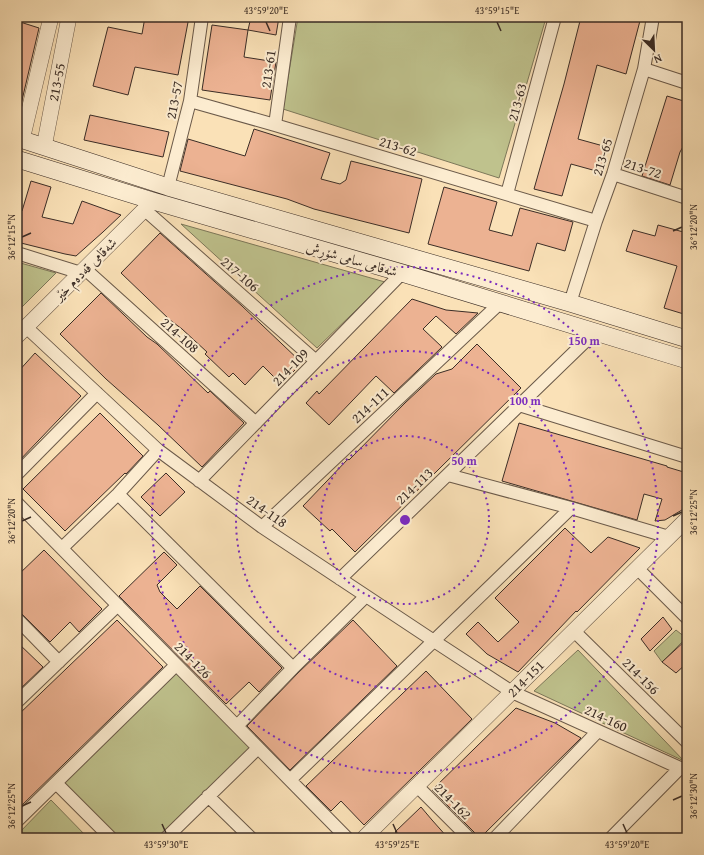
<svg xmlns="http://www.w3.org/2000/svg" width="704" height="855" viewBox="0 0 704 855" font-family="'Gentium Book Plus',Amiri,serif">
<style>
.green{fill:#bfc28d;stroke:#7d785a}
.building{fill:#ecb292;stroke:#3b2d26}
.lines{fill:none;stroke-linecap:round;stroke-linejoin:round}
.minor-casing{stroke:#6b5a4a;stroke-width:14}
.tertiary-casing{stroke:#6b5a4a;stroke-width:16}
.secondary-casing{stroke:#3b2d26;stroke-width:18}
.minor{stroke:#fcecd0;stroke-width:12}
.tertiary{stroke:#fcecd0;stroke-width:15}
.secondary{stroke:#fcecd0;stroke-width:17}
.ticks{fill:none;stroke:#3b2d26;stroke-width:1.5}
.ring{fill:none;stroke:#7b2cbf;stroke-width:2;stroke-dasharray:2 4}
.labels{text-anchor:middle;stroke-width:4;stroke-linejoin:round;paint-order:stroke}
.street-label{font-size:14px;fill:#3b2d26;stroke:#fcecd0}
.centre{fill:#7b2cbf;stroke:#fcecd0;stroke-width:2}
.ring-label{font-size:12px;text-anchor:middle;font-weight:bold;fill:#7b2cbf;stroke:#fcecd0;stroke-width:4;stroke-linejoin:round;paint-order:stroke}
.neatline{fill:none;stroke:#3b2d26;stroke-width:1.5}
.ticks-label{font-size:10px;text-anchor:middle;fill:#3b2d26}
</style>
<rect width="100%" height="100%" fill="#fae1b7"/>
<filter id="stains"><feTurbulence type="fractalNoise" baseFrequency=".005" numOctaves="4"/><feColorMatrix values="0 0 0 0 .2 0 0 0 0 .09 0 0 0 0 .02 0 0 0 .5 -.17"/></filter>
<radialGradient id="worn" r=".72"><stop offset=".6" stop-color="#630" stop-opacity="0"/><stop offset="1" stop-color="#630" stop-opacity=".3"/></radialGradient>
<!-- green -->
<path class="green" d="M 298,17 L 546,18 L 499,178 L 283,109 Z
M 181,224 L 385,282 L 317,348 Z
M 17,262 L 56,273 L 17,312 Z
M 676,630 L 686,638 L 662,662 L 654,651 Z
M 578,650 L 684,761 L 534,691 Z
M 176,665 L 258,748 L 166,838 L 111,838 L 56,783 Z
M 51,800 L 88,838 L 17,838 L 17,835 Z"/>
<!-- building -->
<path class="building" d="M 145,17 L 189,17 L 178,75 L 135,67 L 128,95 L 93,86 L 108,27 L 142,34 Z
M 251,17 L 279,17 L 276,35 L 248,30 Z
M 581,17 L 641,17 L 626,74 L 597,65 L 578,139 L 607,147 L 600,172 L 571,164 L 562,196 L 534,189 L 564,84 Z
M 17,21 L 39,28 L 19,113 L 17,112 Z
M 212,25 L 248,30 L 244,57 L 276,62 L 270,100 L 202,90 Z
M 667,96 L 687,102 L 687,146 L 684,145 L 680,152 L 670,185 L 642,176 Z
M 90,115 L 169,132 L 163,157 L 84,140 Z
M 254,129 L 330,153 L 321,179 L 340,184 L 346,180 L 351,161 L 422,179 L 409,233 L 314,209 L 287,199 L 180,171 L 188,139 L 245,156 Z
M 31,181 L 51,187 L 42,217 L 73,224 L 82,201 L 121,215 L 103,232 L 76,256 L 65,254 L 17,242 L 17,210 L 22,211 Z
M 444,187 L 497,202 L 489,230 L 512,236 L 520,208 L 573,222 L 565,251 L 537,243 L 529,271 L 428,244 Z
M 658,225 L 687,233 L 687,315 L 664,308 L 677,266 L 626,251 L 633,230 L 655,236 Z
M 160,233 L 242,306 L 302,363 L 281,384 L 263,366 L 245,385 L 233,373 L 229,377 L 205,354 L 207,352 L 182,329 L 170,320 L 121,273 Z
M 101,293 L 147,337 L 157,344 L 208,393 L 210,391 L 244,423 L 202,467 L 158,425 L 106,379 L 60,334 Z
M 412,299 L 446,310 L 478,313 L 456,334 L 436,316 L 423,329 L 442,347 L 441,348 L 394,393 L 376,376 L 329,425 L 306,403 L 317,391 L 319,394 Z
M 477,344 L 521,388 L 355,552 L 332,529 L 330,531 L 303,506 L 348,459 L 349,460 L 405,403 L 436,374 L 452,369 Z
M 35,353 L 81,396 L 17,463 L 17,373 Z
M 100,413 L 143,456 L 126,474 L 125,473 L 65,531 L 23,489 Z
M 519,423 L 667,466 L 667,467 L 687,473 L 687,507 L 665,520 L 655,521 L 662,499 L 644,494 L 637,520 L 502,481 Z
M 166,473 L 185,492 L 160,516 L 141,497 Z
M 565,528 L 591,553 L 608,537 L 640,548 L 577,612 L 576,611 L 518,672 L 487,654 L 466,634 L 478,622 L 498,642 L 519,622 L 495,598 Z
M 44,550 L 102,609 L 79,632 L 70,622 L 50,642 L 22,614 L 17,612 L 17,576 Z
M 164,552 L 177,565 L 157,585 L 160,592 L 177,609 L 200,586 L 282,668 L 259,692 L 249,682 L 226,704 L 119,596 Z
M 663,617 L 672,629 L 650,651 L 641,639 Z
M 117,620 L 163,667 L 17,810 L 17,716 Z
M 353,620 L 397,666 L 290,770 L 247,726 L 298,673 Z
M 687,639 L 687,663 L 676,673 L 662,662 Z
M 17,642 L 43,667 L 17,692 Z
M 426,671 L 472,719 L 364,825 L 341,801 L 331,811 L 306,786 Z
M 516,708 L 555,723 L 581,738 L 480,838 L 432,790 Z
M 421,807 L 432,820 L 448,838 L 401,838 L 395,832 Z"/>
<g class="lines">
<defs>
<path id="minor" d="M 644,69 L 687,83
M 190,101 L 275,125 L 596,221
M 275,125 L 290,17
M 613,174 L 687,198
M 168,187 L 190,101 L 202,17
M 507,194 L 555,17
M 145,210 L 316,361
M 17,253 L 81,273
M 85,269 L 256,423
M 570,303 L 596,221 L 613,174 L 644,69 L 653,17
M 26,327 L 158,450 L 262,527 L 434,641 L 512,692 L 680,768 L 687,770
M 519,405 L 687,457
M 17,474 L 97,393
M 448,475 L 571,508 L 669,537
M 199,481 L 402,273
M 118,494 L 293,668
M 17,503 L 347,838
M 262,527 L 499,304
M 62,548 L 118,494 L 158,450
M 637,568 L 687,618
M 340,579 L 595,332
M 17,619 L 59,662
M 574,631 L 687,742
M 17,702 L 118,605
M 237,726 L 293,668 L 366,596
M 290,780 L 571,508
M 56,783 L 111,838
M 417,786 L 469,838
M 208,796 L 251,838
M 17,821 L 176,665
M 166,838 L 258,748
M 495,838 L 598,731
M 611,838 L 680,768"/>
<g id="tertiary">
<path d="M 22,140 L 51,17"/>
<path id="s1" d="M 44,147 L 69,17"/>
<path d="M 17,336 L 153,201"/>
<path id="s2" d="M 364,838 L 687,519"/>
</g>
<path id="secondary" d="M 17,138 L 168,187 L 570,303 L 687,339
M 17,159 L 153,201 L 402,273 L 687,360"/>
</defs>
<!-- minor casing -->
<use href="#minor" class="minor-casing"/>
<!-- tertiary casing -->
<use href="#tertiary" class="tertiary-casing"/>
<!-- secondary casing -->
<use href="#secondary" class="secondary-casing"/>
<!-- minor -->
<use href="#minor" class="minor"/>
<!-- tertiary -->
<use href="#tertiary" class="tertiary"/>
<!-- secondary -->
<use href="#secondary" class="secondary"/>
</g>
<!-- ticks -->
<path class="ticks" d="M 266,22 L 270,31M 497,22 L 501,31M 673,231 L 682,227M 22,237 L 31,233M 673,516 L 682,512M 22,521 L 31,517M 673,800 L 682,796M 22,806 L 31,802M 162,824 L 166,833M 393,824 L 397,833M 623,824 L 627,833"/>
<!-- distance rings -->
<g class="ring">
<circle cx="405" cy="520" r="84"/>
<circle cx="405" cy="520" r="169"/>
<circle cx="405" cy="520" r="253"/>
</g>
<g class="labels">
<!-- street labels -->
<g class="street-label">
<text transform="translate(268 69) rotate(-82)" y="5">213-61</text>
<text dy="5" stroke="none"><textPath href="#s1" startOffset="66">213-55</textPath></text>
<text transform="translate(174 100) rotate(-79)" y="5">213-57</text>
<text transform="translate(517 102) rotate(-75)" y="5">213-63</text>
<text transform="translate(398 146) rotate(17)" y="5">213-62</text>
<text transform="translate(602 157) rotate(-73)" y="5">213-65</text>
<text transform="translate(643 168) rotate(18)" y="5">213-72</text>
<text transform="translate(352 259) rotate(16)" y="5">شەقامی سامی شۆڕش</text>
<text transform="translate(85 269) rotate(-45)" y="5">شەقامی قەدەم خێر</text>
<text transform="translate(240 274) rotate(41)" y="5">217-106</text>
<text transform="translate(180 335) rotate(42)" y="5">214-108</text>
<text transform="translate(290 367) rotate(-46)" y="5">214-109</text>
<text transform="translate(370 405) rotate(-43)" y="5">214-111</text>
<text transform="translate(414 486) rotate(-44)" y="5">214-113</text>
<text transform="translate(267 511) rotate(35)" y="5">214-118</text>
<text transform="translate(193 660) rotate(45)" y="5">214-126</text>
<text transform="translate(641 676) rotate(45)" y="5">214-156</text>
<text dy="5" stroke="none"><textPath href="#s2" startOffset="227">214-151</textPath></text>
<text transform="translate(606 718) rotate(25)" y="5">214-160</text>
<text transform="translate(453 801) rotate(45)" y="5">214-162</text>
</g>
</g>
<circle cx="405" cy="520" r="6" class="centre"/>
<g class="ring-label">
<text x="584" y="345">150 m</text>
<text x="525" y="405">100 m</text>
<text x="464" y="465">50 m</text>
</g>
<!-- margin -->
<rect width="704" height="855" fill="none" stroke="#fae1b7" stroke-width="44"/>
<!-- north arrow -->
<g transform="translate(654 50) rotate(156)" stroke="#fcecd0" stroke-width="3" paint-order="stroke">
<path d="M0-3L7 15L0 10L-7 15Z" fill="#3b2d26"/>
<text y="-6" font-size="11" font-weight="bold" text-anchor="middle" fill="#3b2d26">N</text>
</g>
<rect x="22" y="22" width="660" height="811" class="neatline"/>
<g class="ticks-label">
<text x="266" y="14">43°59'20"E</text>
<text x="497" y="14">43°59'15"E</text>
<text transform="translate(693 227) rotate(-90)" y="4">36°12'20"N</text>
<text transform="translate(11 237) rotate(-90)" y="4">36°12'15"N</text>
<text transform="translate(693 512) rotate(-90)" y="4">36°12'25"N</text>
<text transform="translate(11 521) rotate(-90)" y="4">36°12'20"N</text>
<text transform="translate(693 796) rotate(-90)" y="4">36°12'30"N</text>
<text transform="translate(11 806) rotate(-90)" y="4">36°12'25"N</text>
<text x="166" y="848">43°59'30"E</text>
<text x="397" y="848">43°59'25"E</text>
<text x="627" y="848">43°59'20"E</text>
</g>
<rect width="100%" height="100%" filter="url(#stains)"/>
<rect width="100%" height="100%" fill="url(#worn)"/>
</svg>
